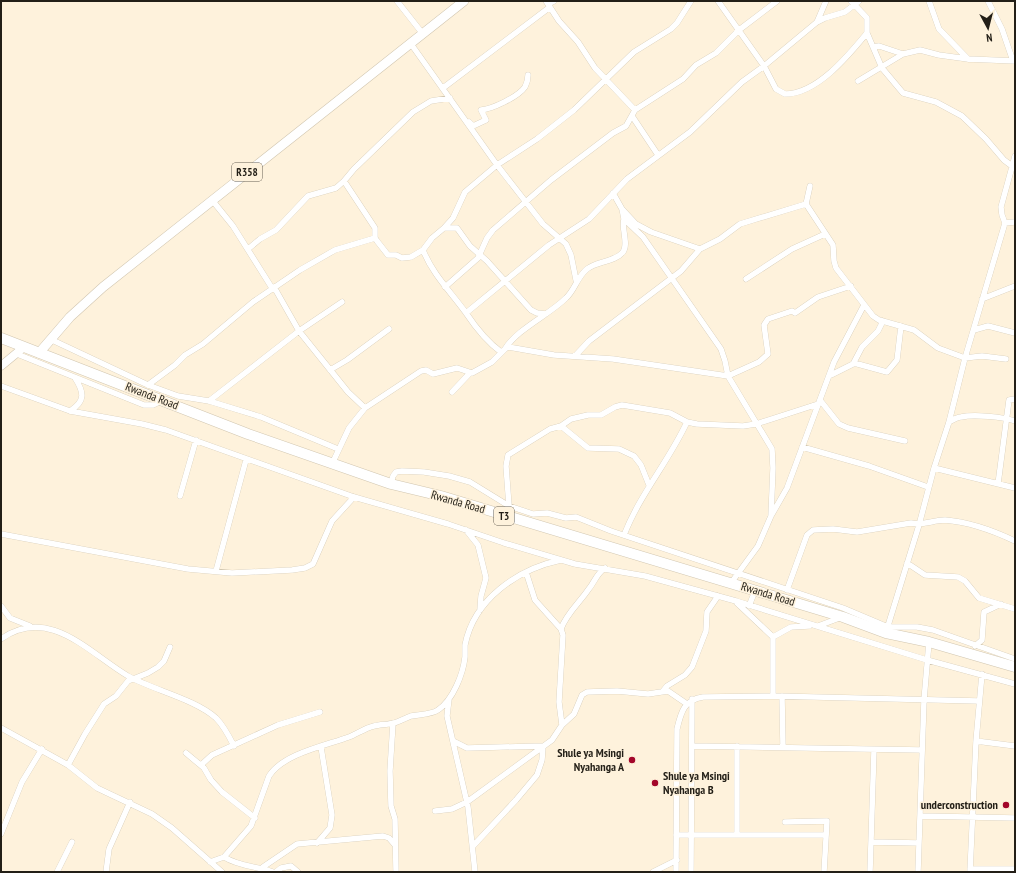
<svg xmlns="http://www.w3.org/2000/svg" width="1016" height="873" viewBox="0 0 1016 873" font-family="'PT Sans Narrow',sans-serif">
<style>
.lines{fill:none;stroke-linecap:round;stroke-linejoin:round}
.street-casing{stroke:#d1c6b0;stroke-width:6}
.secondary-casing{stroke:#d1c6b0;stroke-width:9}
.primary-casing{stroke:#d1c6b0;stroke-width:10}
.highway-casing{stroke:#d1c6b0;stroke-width:11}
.street{stroke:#fff;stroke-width:5.5}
.secondary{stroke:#fff;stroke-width:8}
.primary{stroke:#fff;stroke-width:9}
.highway{stroke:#fff;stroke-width:10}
.poi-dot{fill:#a30629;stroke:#fef2dc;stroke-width:1.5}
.labels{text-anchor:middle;stroke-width:3;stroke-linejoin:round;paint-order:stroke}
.shield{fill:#fef2dc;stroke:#655e52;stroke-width:1}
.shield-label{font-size:11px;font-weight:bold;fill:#231f17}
.street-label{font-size:12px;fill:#231f17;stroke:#fef2dc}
.poi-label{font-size:12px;font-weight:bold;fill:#231f17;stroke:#fef2dc;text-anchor:end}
</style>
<rect width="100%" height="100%" fill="#fef2dc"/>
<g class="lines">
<defs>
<path id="street" d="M 397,1 L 423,34
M 546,1 L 559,21 L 578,42 L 595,68 L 635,110
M 718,1 L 764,66 L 776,89 L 785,94 C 817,94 848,56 867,33
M 851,1 L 867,18 L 867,33 L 873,47 L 879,46 L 903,54 L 920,50 L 939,55 L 968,59 L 1015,61
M 929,1 L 939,29 L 968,59
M 988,1 L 1002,29 L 1013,61
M 548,4 L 554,1
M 817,22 L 826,1
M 411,44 L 497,165 L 543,224 L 566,244 L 571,255 L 576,280
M 873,47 L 882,68 L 903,93 L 936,102 L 962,116 L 986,139 L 1004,160 L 1012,166
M 858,81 L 903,54
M 443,88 L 550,7
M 632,116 L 658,155
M 469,122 L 473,126 L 486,120 L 481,110 C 492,109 518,97 525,87 C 527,83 528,79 528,75
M 344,181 L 354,169 L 413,112 L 431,101 L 450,98
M 810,186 L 806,204 L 833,245 L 834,261 L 836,268 L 873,316 L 879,320 L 914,330 L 938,348 L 965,358 L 982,356 L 1006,359
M 613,193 L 622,209 L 624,219 L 643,237 L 721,349 L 725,361 L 728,376 L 772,449 L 773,468 L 771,516
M 212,200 L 233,226 L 272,288
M 623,210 L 636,224 L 651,232 L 700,249
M 1005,223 L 1015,222
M 444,228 L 453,218 L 465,192 L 497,165 L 537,139 L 574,110 L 634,52 L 671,29 L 677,23 L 691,1
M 248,249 L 260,239 L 276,230 L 308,196 L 336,188 L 344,181 L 375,228 L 375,238 L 377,241 L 388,255 L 396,255 L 402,258 L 411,257 L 423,250 L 432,238 L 444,228 L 457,228 L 470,246 L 487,261 L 531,310 L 537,313 L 546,314
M 423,250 C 433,275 451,292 466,313 C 476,328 486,341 501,352
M 746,279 L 792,249 L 825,234
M 274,287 L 299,331 L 348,392 L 365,408
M 445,287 L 478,258 L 487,238 L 493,230 L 551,180 L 613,133 L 626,126 L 635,110 L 683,79 L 696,65 L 716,53 L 739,30 L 777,1
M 982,299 L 1015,286
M 466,313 L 549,245 L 589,219 L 627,179 L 690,132 L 742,82 L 764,66 L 817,22 L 825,18 L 845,12 L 859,1
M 974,330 L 988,326 L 1015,333
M 50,339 L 148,385 L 178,396 L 209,401 L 261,417 L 338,449
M 505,349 C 517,329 549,315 566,298 C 575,290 577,277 587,269 C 597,261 615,262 623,252 C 629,244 621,228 624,219
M 17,354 L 144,405 L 153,405 L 161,401
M 575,356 L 589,341 L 681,271 L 700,249 L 720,239 L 740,224 L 806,204
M 854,363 L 887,372 L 897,360 L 901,326
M 330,370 L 347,360 L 389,329
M 831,375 L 853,364 L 862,347 L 878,331 L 883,321
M 148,385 L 175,365 L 185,355 L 203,344 L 253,302 L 300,270 L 335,250 L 375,238
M 1,386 L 70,411 L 142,424 L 166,430 L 354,497 L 448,524 L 504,543 L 575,564 L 645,576 L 736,601 L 927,660 L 1015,684
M 452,392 L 469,374
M 820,400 L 839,424 L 848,428 L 905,441
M 209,401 L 299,331 L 342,302
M 70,411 C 86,401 84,392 75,378
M 949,422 C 953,420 957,417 961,417 C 974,414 1003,417 1015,421
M 561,426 L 588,448 L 619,449 L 634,456 L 641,465 L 649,485
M 802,447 L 869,466 L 928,487
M 332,464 L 349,428 L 365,408 L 421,371 L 426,370 L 433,374 L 457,368 L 472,373 L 492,362 L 505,349 L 508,347 L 554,355 L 613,359 L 728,376 L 759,362 L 768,354 L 764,325 L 768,319 L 792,311 L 795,313 L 818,297 L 851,286
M 934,468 L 1015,488
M 391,484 L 393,476 L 396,472 L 402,471 L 424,472 L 449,476 L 470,482 L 509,506 L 533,514 L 547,513 L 566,518 L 576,517 L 611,531 L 843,608 L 888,627 L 917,627 L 933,630 L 1015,659
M 998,484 L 1009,400 L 1015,399
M 180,496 L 196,440
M 509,506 L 506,466 L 508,455 L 550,429 L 561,426 L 571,419 L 588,415 L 601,415 L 615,407 L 622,405 L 670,413 L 687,422 L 697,424 L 743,426 L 756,424 L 818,404
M 466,530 L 478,545 L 486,578 L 481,596 L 480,610
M 1,534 L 188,569 L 232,573 L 292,570 L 305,568 L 313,564 L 332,521 L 354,497
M 624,535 C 640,494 669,461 687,422
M 907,563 L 925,575 L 958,577 L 965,581 L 979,598 L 1015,609
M 216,571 L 246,460
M 731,583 L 758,546 L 771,516 L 787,488 L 834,362 L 864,305
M 787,590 L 807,535 L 813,530 L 833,529 L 857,532 L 911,523 C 923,526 933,520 945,520 C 969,522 994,531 1015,541
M 737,603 L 773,637 L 773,696
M 1,606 L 10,618 L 30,626
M 749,606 L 755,591
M 818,626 L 842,617
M 561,629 C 566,614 580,602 588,590 C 595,582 596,574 605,568
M 887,629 L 919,525 L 934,468 L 949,422 L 965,358 L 1005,223 L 1002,215 L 1001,207 L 1015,156
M 773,637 L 791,627 L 809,626
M 1,639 C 49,605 89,653 128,676 C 153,690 195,699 216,718 C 224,726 229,736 234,746
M 975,646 L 982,640 L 984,612 L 1001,604
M 663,691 L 667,686 L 685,675 L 692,667 L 706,631 L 707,612 L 718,596
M 782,696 L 783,747
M 449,699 L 447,716 L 468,807 L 475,872
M 393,723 L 390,771 L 391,806 L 395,819 L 396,872
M 562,725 L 574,714 L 582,695 L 587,692 L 617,691 L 648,694 L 668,691 L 687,704
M 1,728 L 68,765 L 97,788 L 152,814 L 172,828 L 222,872
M 453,741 L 467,748 L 543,746 L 542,760 L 537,775 L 516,800 L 473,846
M 976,741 L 1015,746
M 692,746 L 922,750
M 737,746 L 737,835
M 186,753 L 204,768 L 211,780 L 222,792 L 255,818
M 68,765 L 85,734 L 104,704 L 116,696 L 128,681 L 148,673 L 158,667 L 164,661 L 170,647
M 201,765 L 212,755 L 278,725 L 320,712
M 435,811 L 452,809 L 467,802 L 552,740 L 562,725 L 559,702 L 563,635 L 561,629 L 535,600 L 526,572
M 921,816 L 1015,818
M 785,822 L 827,821 L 824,872
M 1,834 L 22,782 L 42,749
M 676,835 L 825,835
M 871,842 L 919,843
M 317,843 L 330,828 L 332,815 L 321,747
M 224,857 C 240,867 257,866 273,872
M 210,862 L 224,857 L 251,826 L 269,776 C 283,754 324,746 349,737 C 357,734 365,728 374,726 C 381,724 390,725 397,722 C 402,720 406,718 411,716 C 420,714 430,715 438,710 C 453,700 463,674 465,657 C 465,653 465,649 465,645 C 474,599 518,569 561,560
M 263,867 L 297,844 L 383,836 L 389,838 L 395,845
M 970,869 L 1015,869
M 57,872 L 72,842
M 106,872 L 109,849 L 130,802
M 276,872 L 281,868 L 291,866 L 298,872
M 653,872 L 677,860
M 676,872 L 677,729 C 681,712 684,700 703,697 L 773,696 L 979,701
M 691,872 L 692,699
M 870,872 L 874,750
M 918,872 L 924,700 L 929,642
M 970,872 L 976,741 L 982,674"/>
<path id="secondary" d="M 1,366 L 24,347"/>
<path id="primary" d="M 39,353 L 70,317 L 103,287 L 464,1"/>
<path id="highway" d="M 1,338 L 248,434 L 391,484 L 441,496 L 843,617 L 886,633 L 929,642 L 1015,667"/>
</defs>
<!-- street casing -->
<use href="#street" class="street-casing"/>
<!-- secondary casing -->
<use href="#secondary" class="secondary-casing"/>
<!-- primary casing -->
<use href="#primary" class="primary-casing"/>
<!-- highway casing -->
<use href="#highway" class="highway-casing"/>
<!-- street -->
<use href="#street" class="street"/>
<!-- secondary -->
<use href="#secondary" class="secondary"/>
<!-- primary -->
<use href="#primary" class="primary"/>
<!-- highway -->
<use href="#highway" class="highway"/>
</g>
<!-- markers -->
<g class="poi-dot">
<circle cx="632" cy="760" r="4"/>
<circle cx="655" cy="783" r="4"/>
<circle cx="1006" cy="805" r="4"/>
</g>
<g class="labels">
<!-- shield labels -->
<g class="shield">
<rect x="232" y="163" width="30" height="18" rx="3"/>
<rect x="494" y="507" width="20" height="18" rx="3"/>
</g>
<g class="shield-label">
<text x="247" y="176">R358</text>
<text x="504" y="520">T3</text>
</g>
<!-- street labels -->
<g class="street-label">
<text transform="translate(152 396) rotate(21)" y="4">Rwanda Road</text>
<text transform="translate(458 502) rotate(16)" y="4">Rwanda Road</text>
<text transform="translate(768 594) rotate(17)" y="4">Rwanda Road</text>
</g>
<!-- poi labels -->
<g class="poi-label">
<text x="624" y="757">Shule ya Msingi<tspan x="624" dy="14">Nyahanga A</tspan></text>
<text x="663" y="780" text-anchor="start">Shule ya Msingi<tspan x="663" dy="14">Nyahanga B</tspan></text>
<text x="998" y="809">underconstruction</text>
</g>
</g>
<!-- border -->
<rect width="1016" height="873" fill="none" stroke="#231f17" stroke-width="4"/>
<!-- north arrow -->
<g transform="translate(988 28) rotate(173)" stroke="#fef2dc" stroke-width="3" paint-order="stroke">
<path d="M0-3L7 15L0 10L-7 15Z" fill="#231f17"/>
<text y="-6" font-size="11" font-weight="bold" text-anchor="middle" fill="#231f17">N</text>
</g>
</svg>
